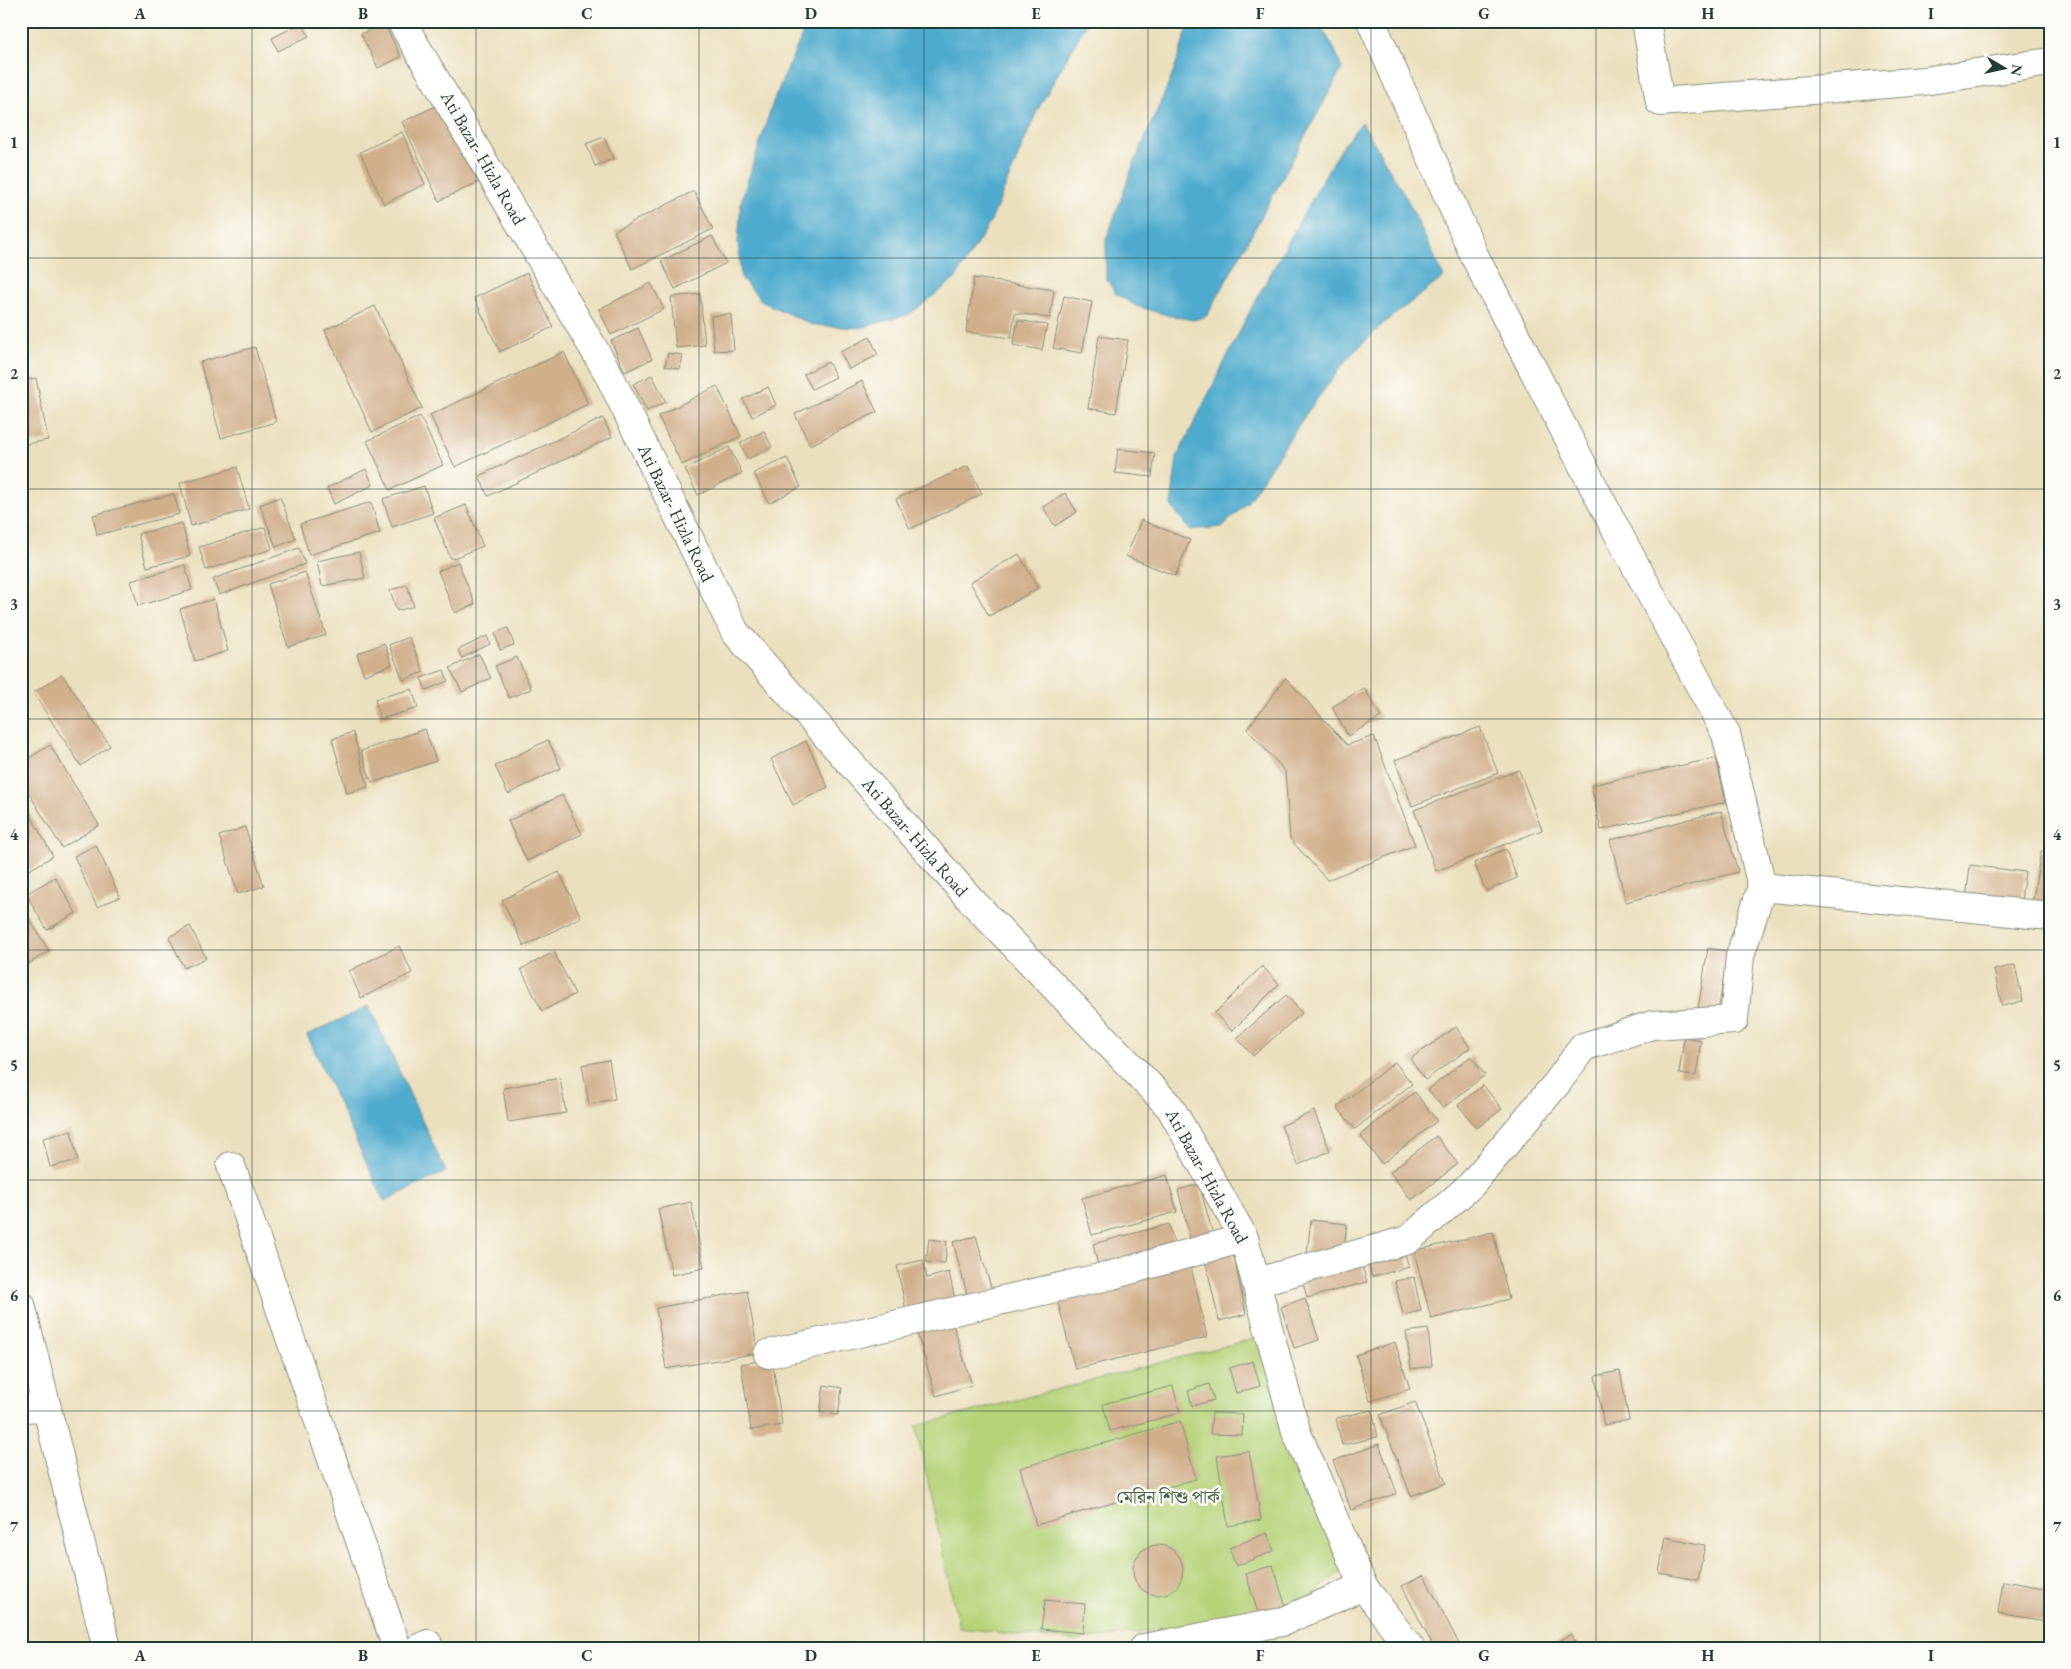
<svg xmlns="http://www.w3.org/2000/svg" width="2071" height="1669" viewBox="0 0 2071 1669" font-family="'EB Garamond','Noto Serif Bengali',serif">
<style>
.green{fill:#b6d379;stroke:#6a8856}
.water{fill:#50abce;stroke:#387481}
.building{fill:#d0af8b}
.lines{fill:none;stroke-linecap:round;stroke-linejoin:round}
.minor-casing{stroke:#858e79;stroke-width:30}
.minor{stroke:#fff;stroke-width:28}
.grid{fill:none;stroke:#1f3d34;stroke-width:1;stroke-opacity:0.55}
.labels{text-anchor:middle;stroke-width:5;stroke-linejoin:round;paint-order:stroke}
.street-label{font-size:18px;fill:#1f3d34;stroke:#fdfcf7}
.park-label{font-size:18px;fill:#456245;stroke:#fdfcf7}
.neatline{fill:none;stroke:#1f3d34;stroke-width:2}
.grid-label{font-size:16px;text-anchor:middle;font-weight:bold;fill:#1f3d34}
</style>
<rect width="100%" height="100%" fill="#fdfcf7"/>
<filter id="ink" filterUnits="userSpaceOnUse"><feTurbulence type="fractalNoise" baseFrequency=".02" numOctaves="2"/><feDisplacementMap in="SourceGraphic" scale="10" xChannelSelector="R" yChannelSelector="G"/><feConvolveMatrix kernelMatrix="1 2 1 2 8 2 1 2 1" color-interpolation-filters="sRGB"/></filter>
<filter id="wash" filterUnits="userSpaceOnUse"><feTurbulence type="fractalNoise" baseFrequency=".0096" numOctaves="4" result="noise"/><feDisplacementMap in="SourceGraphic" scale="20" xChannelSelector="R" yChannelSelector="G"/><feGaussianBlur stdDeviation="1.12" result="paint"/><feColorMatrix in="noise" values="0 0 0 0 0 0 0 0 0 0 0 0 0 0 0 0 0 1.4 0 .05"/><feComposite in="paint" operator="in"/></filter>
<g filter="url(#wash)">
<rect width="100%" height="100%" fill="#ebe0be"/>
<!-- green -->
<path class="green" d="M 1259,1337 L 1342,1570 L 1291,1613 L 1074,1641 L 959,1628 L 916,1426 Z"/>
<!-- water -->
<path class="water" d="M 808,21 L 1088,21 L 1037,111 L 991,221 L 956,278 L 910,314 L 861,328 L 812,325 L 763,302 L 741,278 L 738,243 L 741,201 L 773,102 Z
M 1190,21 L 1318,21 L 1335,50 L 1342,69 L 1207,316 L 1194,320 L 1170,316 L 1136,306 L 1116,294 L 1106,278 L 1106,240 L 1132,168 L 1172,76 Z
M 1362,122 L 1408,201 L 1444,277 L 1385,322 L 1347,359 L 1306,414 L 1247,503 L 1222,527 L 1190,530 L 1171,506 L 1177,457 L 1252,307 L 1338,152 Z
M 369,1006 L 446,1172 L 384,1201 L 307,1035 Z"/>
<g id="blocks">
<!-- building -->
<path class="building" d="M 302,23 L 309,36 L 278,51 L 272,38 Z
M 384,23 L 401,57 L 378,68 L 361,34 Z
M 442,103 L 479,182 L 439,201 L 402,122 Z
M 402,132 L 425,184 L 384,204 L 360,152 Z
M 604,137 L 613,159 L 595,166 L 586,144 Z
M 694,191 L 713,229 L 632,269 L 614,231 Z
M 712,236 L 726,263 L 675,289 L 661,261 Z
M 527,273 L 553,327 L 500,352 L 474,298 Z
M 974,278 L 1054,290 L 1050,318 L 1015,313 L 1011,338 L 966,332 Z
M 651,283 L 664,309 L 611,335 L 599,309 Z
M 700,294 L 705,345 L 676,348 L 671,297 Z
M 1064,296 L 1092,302 L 1082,353 L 1053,348 Z
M 375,306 L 422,408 L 372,432 L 325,330 Z
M 731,314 L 734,350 L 714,351 L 711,316 Z
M 1018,320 L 1047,325 L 1042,350 L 1013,345 Z
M 638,328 L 652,359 L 625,372 L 611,341 Z
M 1099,336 L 1128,340 L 1116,413 L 1088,408 Z
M 870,337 L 878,355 L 849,369 L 840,352 Z
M 255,347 L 276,422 L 221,438 L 200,362 Z
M 564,352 L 588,404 L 455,467 L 430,415 Z
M 668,353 L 683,355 L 680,369 L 665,366 Z
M 828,362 L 836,377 L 812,389 L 804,374 Z
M 652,375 L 666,402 L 647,411 L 633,384 Z
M 36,378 L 48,440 L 21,445 L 21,381 Z
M 862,381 L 877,412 L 810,445 L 795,414 Z
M 717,386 L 741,436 L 682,465 L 658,416 Z
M 768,387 L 776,405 L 752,417 L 743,399 Z
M 420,416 L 443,465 L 390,490 L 367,441 Z
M 603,418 L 612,437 L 488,496 L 479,476 Z
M 764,431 L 772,447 L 748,459 L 740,443 Z
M 729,447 L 742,473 L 698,495 L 685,469 Z
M 1118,449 L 1155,453 L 1152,477 L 1115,473 Z
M 787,458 L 801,487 L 769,503 L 754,473 Z
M 968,466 L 982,494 L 910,529 L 896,499 Z
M 237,467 L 249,509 L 191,526 L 180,483 Z
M 366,469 L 373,485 L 334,504 L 327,488 Z
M 424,486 L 433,513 L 392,527 L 383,499 Z
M 1065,493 L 1077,512 L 1055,526 L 1043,507 Z
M 174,494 L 179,514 L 97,535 L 93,515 Z
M 280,497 L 296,539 L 276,547 L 260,505 Z
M 371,502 L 380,533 L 309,555 L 300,524 Z
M 466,505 L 483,546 L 451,559 L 434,518 Z
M 1141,520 L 1190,540 L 1175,576 L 1126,556 Z
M 182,523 L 190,556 L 147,567 L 138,534 Z
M 265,527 L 272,549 L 206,570 L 199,547 Z
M 299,548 L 305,564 L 219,595 L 213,579 Z
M 359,552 L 365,578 L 322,586 L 317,561 Z
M 1019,554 L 1038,588 L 989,616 L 970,582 Z
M 458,562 L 475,604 L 455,613 L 438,571 Z
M 185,565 L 192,590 L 138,606 L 131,581 Z
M 305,572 L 326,635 L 288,647 L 268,584 Z
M 407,585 L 414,606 L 397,611 L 390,590 Z
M 214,599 L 228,651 L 195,661 L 180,609 Z
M 508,628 L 514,645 L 500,650 L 495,633 Z
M 487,636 L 490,644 L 462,658 L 458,650 Z
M 409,637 L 424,672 L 403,680 L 389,645 Z
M 384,643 L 392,665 L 364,675 L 357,654 Z
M 479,654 L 491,678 L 462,692 L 450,668 Z
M 517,657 L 531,689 L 509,698 L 495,666 Z
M 444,670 L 448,681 L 426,690 L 421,678 Z
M 62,674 L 110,746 L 81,766 L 33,693 Z
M 1286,678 L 1347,745 L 1374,736 L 1415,845 L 1327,880 L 1290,839 L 1285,771 L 1247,729 Z
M 1364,688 L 1381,717 L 1348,736 L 1332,707 Z
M 412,689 L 418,708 L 380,719 L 375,699 Z
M 1480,727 L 1498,773 L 1412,806 L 1395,760 Z
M 425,729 L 436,761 L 372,783 L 361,751 Z
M 353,732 L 368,787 L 347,793 L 332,739 Z
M 548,740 L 561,768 L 508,794 L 495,766 Z
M 806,741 L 828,787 L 793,805 L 771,759 Z
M 50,745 L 99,825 L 62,848 L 21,780 L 21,763 Z
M 1716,758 L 1726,802 L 1601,830 L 1591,785 Z
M 1519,770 L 1542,830 L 1436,871 L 1414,810 Z
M 562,795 L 582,834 L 527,861 L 508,821 Z
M 26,807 L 53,856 L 21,875 L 21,809 Z
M 1721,811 L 1738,872 L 1626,902 L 1610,840 Z
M 2049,820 L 2050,820 L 2050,841 L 2045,840 Z
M 245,827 L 264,886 L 238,894 L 219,836 Z
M 96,845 L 120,897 L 97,907 L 74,856 Z
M 1506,849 L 1517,878 L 1486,891 L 1474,863 Z
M 2041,851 L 2050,852 L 2050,907 L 2032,904 Z
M 1970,865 L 2025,872 L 2020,907 L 1966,900 Z
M 559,872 L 581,917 L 524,946 L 502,900 Z
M 55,877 L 76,913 L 47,930 L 26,894 Z
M 23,908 L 49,951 L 25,966 L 21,961 Z
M 190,926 L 206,958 L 184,968 L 169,937 Z
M 399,946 L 412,973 L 361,998 L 349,971 Z
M 1708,948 L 1728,951 L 1717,1018 L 1697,1015 Z
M 554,952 L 575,994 L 542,1011 L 521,969 Z
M 2015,965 L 2023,1001 L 2002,1006 L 1994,970 Z
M 1262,966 L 1279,984 L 1232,1031 L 1215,1013 Z
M 1286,995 L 1302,1013 L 1253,1056 L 1237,1038 Z
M 1456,1027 L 1470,1048 L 1425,1080 L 1410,1059 Z
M 1684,1037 L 1701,1040 L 1696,1076 L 1679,1074 Z
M 1471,1056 L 1485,1075 L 1443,1108 L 1428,1090 Z
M 609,1060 L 615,1099 L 589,1104 L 582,1065 Z
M 1395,1062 L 1412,1084 L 1355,1129 L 1337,1107 Z
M 560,1078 L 566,1113 L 508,1122 L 503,1088 Z
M 1483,1085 L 1502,1109 L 1477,1128 L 1458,1105 Z
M 1415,1092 L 1437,1121 L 1382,1164 L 1360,1135 Z
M 1314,1111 L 1330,1151 L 1298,1165 L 1281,1126 Z
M 71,1131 L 78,1160 L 50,1167 L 43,1138 Z
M 1436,1136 L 1458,1164 L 1411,1200 L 1390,1172 Z
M 1167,1175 L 1177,1212 L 1092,1235 L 1082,1198 Z
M 1199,1184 L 1214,1238 L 1191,1243 L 1178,1190 Z
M 691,1202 L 704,1268 L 672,1275 L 658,1209 Z
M 1311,1220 L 1347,1224 L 1343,1257 L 1307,1253 Z
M 1169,1224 L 1176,1252 L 1100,1273 L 1093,1244 Z
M 1493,1232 L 1509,1299 L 1431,1319 L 1414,1251 Z
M 976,1236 L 992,1291 L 968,1298 L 953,1242 Z
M 929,1239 L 947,1241 L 945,1263 L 926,1262 Z
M 1403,1248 L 1409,1267 L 1372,1277 L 1367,1258 Z
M 1233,1252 L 1246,1314 L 1219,1321 L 1205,1259 Z
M 923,1260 L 927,1278 L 949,1272 L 956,1304 L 907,1315 L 897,1266 Z
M 1190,1262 L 1207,1337 L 1075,1369 L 1056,1295 Z
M 1361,1262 L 1367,1282 L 1307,1298 L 1302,1278 Z
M 1414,1277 L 1421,1311 L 1403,1315 L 1395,1281 Z
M 747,1291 L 758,1353 L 666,1369 L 656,1308 Z
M 1305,1298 L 1319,1340 L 1294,1348 L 1281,1307 Z
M 951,1318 L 972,1385 L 936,1396 L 916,1329 Z
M 1428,1329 L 1432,1366 L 1411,1369 L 1406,1332 Z
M 1395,1342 L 1410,1389 L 1370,1401 L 1356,1355 Z
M 772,1359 L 782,1425 L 751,1430 L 741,1364 Z
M 1253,1361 L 1260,1386 L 1236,1393 L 1229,1368 Z
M 1620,1371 L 1629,1420 L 1604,1425 L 1595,1376 Z
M 1209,1384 L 1214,1400 L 1192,1406 L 1188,1391 Z
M 824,1385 L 842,1388 L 838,1415 L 820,1412 Z
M 1173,1386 L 1180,1413 L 1110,1431 L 1103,1404 Z
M 1415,1402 L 1446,1483 L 1411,1496 L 1380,1415 Z
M 1372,1410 L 1378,1437 L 1342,1445 L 1336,1418 Z
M 1212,1413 L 1243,1414 L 1242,1435 L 1210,1434 Z
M 1180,1421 L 1196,1479 L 1036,1525 L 1020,1468 Z
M 1379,1444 L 1397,1493 L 1351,1510 L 1333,1461 Z
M 1249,1451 L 1261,1520 L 1228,1526 L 1217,1456 Z
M 1267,1533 L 1274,1551 L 1236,1566 L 1229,1548 Z
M 1665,1537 L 1705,1545 L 1698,1580 L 1659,1573 Z
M1133 1570a25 25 0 1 1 50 0a25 25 0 1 1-50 0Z
M 1273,1565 L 1286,1608 L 1259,1616 L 1246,1574 Z
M 1424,1575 L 1461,1648 L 1434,1648 L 1402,1586 Z
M 2003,1581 L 2050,1589 L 2046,1621 L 1998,1613 Z
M 1045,1600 L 1085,1604 L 1083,1633 L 1041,1629 Z
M 1571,1634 L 1579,1648 L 1548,1648 Z"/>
</g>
</g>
<g filter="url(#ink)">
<use href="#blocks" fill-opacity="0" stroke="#858e79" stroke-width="1"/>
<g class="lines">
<defs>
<path id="minor" d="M 401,21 L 608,373 L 735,632 L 970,899 L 1170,1107 L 1244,1238 L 1296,1431 L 1363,1586 L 1410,1648
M 1646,21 L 1660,102 L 1924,81 L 2050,62
M 1762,887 L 2050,916
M 231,1166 L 397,1648
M 1257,1282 L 1408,1240 L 1471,1185 L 1557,1083 L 1583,1047 L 1652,1025 L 1734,1020 L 1740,956 L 1762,887 L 1726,734 L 1612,522 L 1475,257 L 1371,21
M 21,1305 L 107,1648
M 768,1354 L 1112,1275 L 1244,1238
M 21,1408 L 47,1407
M 419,1648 L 428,1644
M 1144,1648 L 1282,1622 L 1363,1586"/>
</defs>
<!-- minor casing -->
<use href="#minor" class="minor-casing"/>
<!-- minor -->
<use href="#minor" class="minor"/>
</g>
</g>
<!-- grid -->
<path class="grid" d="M 252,21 L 252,1648M 476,21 L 476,1648M 699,21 L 699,1648M 924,21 L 924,1648M 1148,21 L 1148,1648M 1371,21 L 1371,1648M 1596,21 L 1596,1648M 1820,21 L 1820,1648M 21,258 L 2050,258M 21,489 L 2050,489M 21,719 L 2050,719M 21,950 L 2050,950M 21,1180 L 2050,1180M 21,1411 L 2050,1411"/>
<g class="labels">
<!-- street labels -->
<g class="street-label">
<text transform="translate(483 158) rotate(60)" y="6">Ati Bazar- Hizla Road</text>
<text transform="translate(676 513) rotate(64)" y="6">Ati Bazar- Hizla Road</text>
<text transform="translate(915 837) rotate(49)" y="6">Ati Bazar- Hizla Road</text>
<text transform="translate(1207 1176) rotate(61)" y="6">Ati Bazar- Hizla Road</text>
</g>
<!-- park labels -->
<g class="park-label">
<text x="1168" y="1503">মেরিন শিশু পার্ক</text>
</g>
</g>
<!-- margin -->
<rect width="2071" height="1669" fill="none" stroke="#fdfcf7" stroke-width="55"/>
<!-- north arrow -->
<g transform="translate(2004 68) rotate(99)" stroke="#fdfcf7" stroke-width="4" paint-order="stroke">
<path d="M0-4L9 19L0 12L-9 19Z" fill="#1f3d34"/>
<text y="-8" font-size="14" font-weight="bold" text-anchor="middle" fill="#1f3d34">N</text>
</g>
<rect x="28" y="28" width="2016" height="1614" class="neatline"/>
<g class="grid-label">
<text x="140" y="19">A</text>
<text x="363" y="19">B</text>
<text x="587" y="19">C</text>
<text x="811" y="19">D</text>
<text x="1036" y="19">E</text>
<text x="1260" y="19">F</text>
<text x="1484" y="19">G</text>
<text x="1708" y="19">H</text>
<text x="1931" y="19">I</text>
<text x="14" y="148">1</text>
<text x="2057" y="148">1</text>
<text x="14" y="379">2</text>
<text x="2057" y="379">2</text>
<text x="14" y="610">3</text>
<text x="2057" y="610">3</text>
<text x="14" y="840">4</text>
<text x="2057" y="840">4</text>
<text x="14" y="1071">5</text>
<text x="2057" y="1071">5</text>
<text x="14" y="1301">6</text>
<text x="2057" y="1301">6</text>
<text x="14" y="1532">7</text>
<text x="2057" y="1532">7</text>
<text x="140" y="1661">A</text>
<text x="363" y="1661">B</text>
<text x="587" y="1661">C</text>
<text x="811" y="1661">D</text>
<text x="1036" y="1661">E</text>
<text x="1260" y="1661">F</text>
<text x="1484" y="1661">G</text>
<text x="1708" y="1661">H</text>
<text x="1931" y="1661">I</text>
</g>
</svg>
